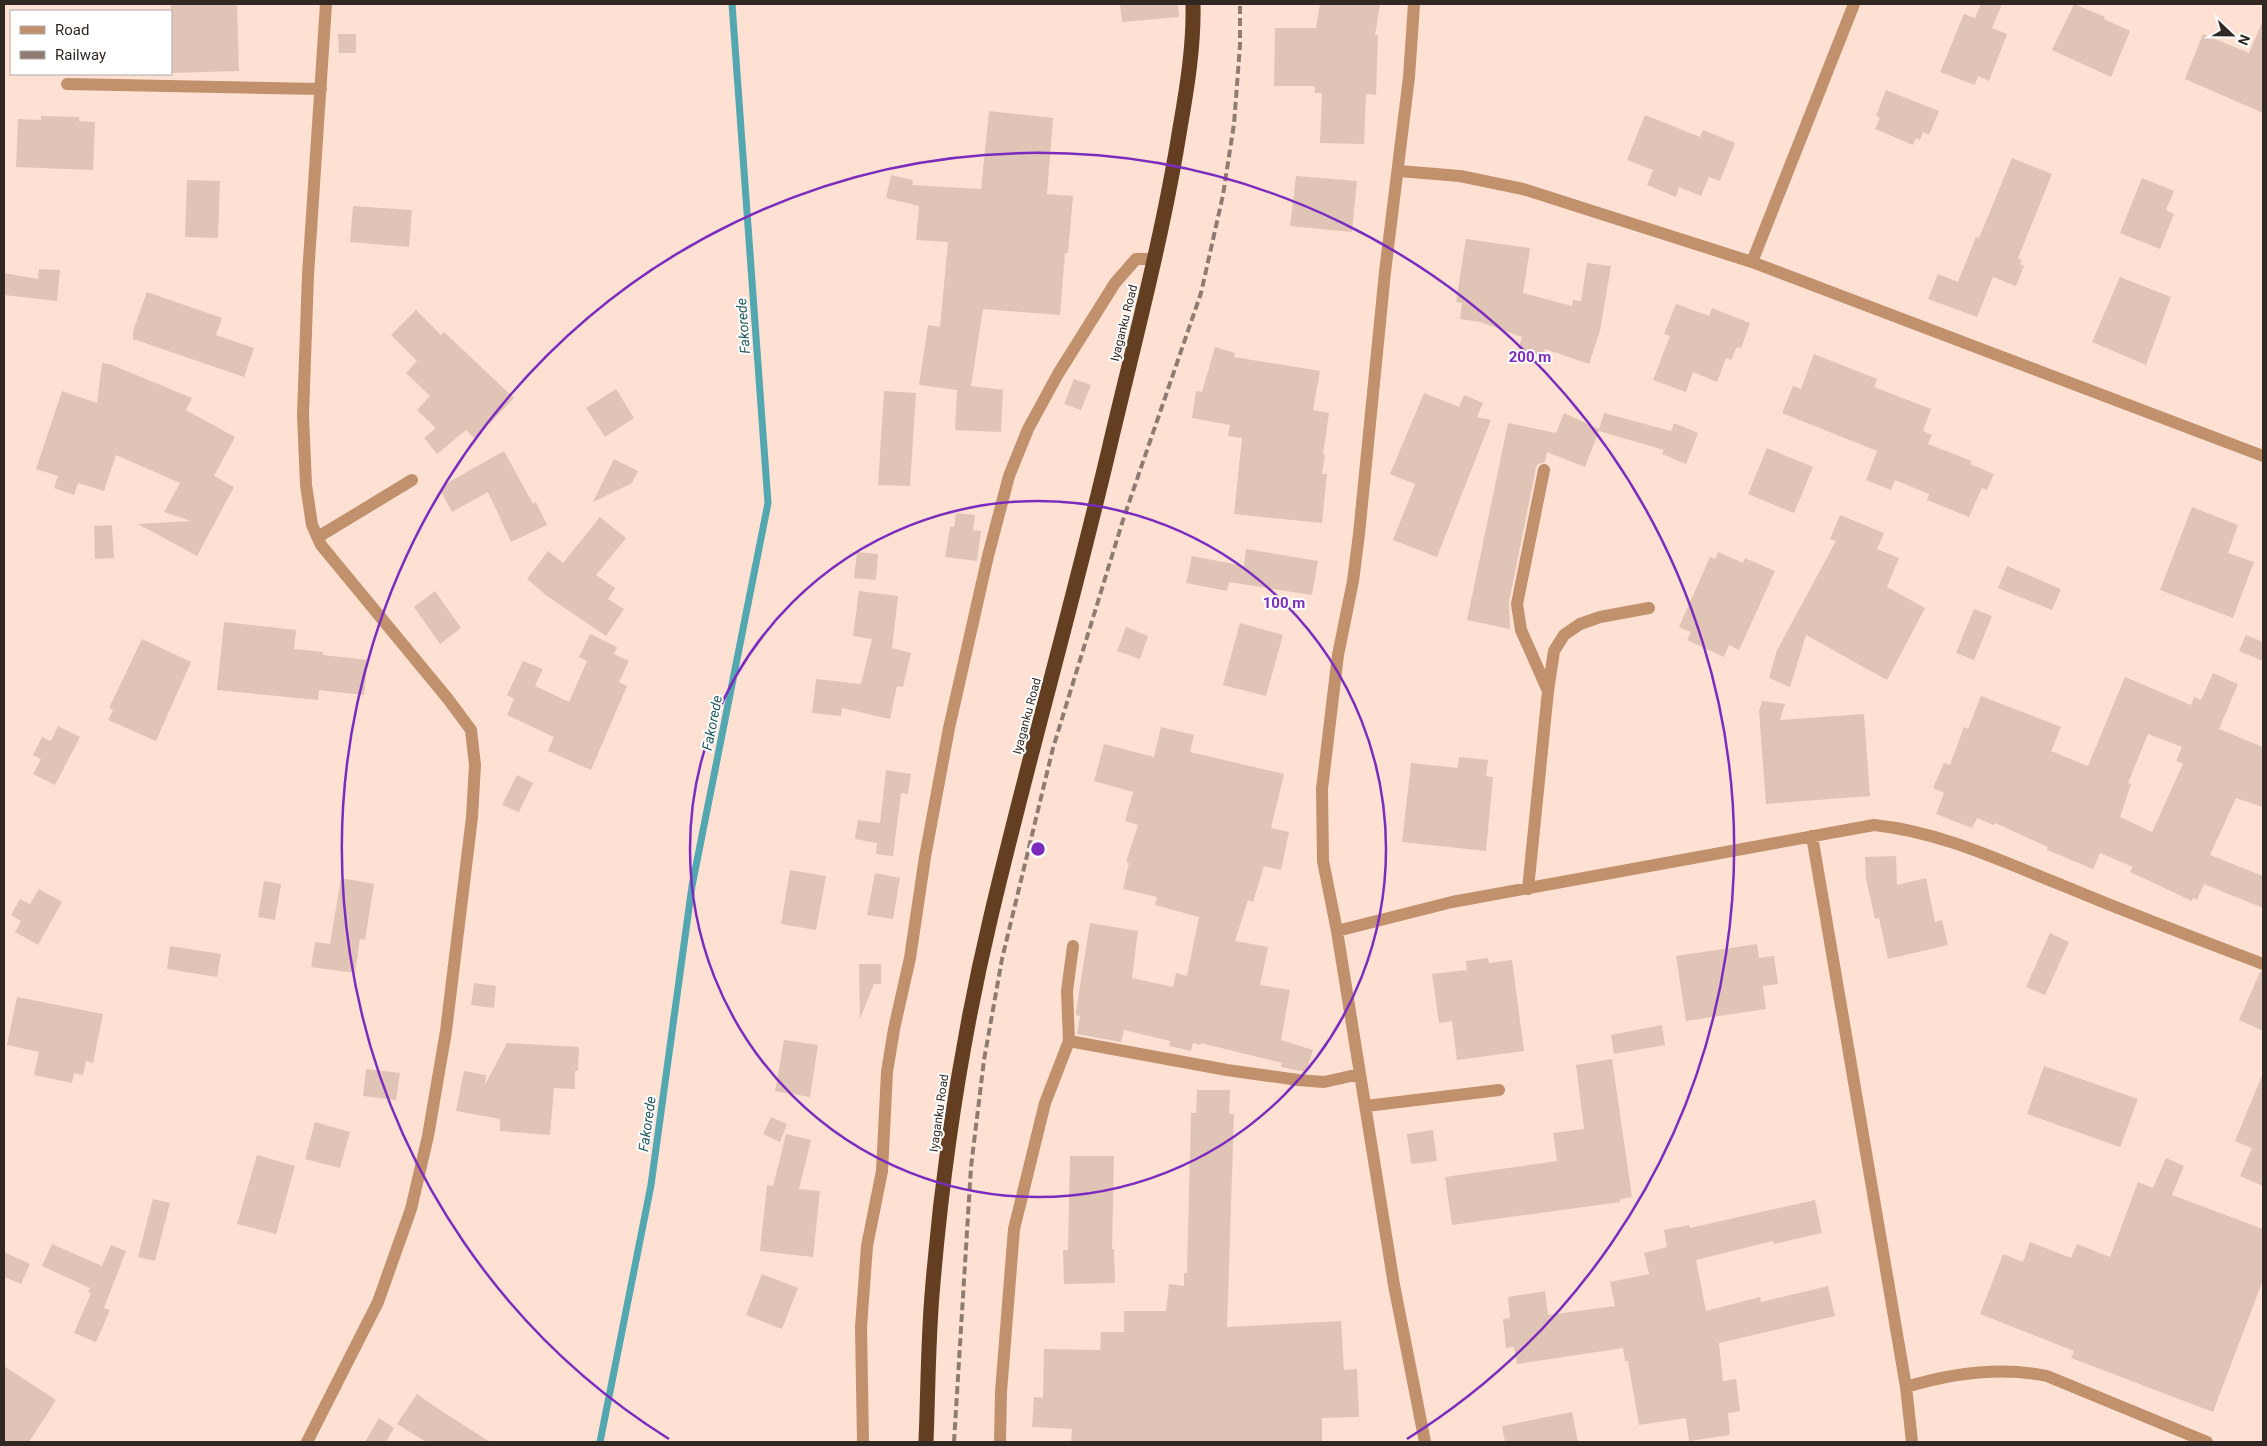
<svg xmlns="http://www.w3.org/2000/svg" width="2267" height="1446" viewBox="0 0 2267 1446" font-family="Roboto,sans-serif">
<style>
.lines{fill:none;stroke-linecap:round;stroke-linejoin:round}
.stream{stroke:#52a7b1;stroke-width:7}
.building{fill:#e0c4b6;fill-rule:evenodd}
.minor{stroke:#c1906c;stroke-width:12}
.highway{stroke:#643e20;stroke-width:15}
.rail{stroke:#8e7c72;stroke-width:4;stroke-dasharray:8 4;stroke-linecap:butt}
.ring{fill:none;stroke:#7b2cbf;stroke-width:2.5}
.labels{text-anchor:middle;stroke-width:4;stroke-linejoin:round;paint-order:stroke}
.street-label{font-size:12px;fill:#322822;stroke:#fff}
.water-label{font-size:14px;font-style:italic;fill:#255a61;stroke:#fff}
.centre{fill:#7b2cbf;stroke:#fff;stroke-width:2.5}
.ring-label{font-size:15px;text-anchor:middle;font-weight:bold;fill:#7b2cbf;stroke:#fff;stroke-width:4;stroke-linejoin:round;paint-order:stroke}
</style>
<rect width="100%" height="100%" fill="#fee1d3"/>
<g class="lines">
<!-- stream -->
<path class="stream" d="M 600,1442 L 651,1185 L 692,886 L 768,503 L 732,4"/>
</g>
<!-- building -->
<path class="building" d="M 171,4 L 237,4 L 239,71 L 171,73 Z
M 1120,4 L 1178,4 L 1179,17 L 1122,22 Z
M 1320,4 L 1380,4 L 1375,35 L 1378,35 L 1376,95 L 1366,94 L 1364,144 L 1320,143 L 1322,93 L 1315,93 L 1315,86 L 1274,86 L 1275,28 L 1316,28 Z
M 1981,4 L 2002,4 L 1992,28 L 2007,34 L 1989,81 L 1978,76 L 1975,85 L 1940,72 L 1964,14 L 1975,18 Z
M 2074,4 L 2105,17 L 2104,19 L 2130,31 L 2111,77 L 2052,50 Z
M 2263,20 L 2263,113 L 2185,79 L 2203,34 L 2249,53 Z
M 338,34 L 356,34 L 356,53 L 339,53 Z
M 1886,90 L 1939,111 L 1929,135 L 1923,132 L 1920,140 L 1916,138 L 1913,145 L 1875,129 L 1880,118 L 1876,116 Z
M 989,111 L 1053,118 L 1047,194 L 1073,196 L 1068,253 L 1065,253 L 1060,315 L 983,309 L 971,386 L 1003,390 L 1001,432 L 955,430 L 957,390 L 919,385 L 928,325 L 940,327 L 948,242 L 916,240 L 919,206 L 886,198 L 891,175 L 913,180 L 912,185 L 981,189 Z
M 1645,115 L 1700,137 L 1703,130 L 1735,143 L 1720,181 L 1709,177 L 1701,196 L 1679,187 L 1676,197 L 1647,185 L 1653,170 L 1627,160 Z
M 41,116 L 79,117 L 79,121 L 95,122 L 93,170 L 16,167 L 18,119 L 41,120 Z
M 2012,158 L 2052,174 L 2018,258 L 2022,260 L 2020,264 L 2024,266 L 2016,286 L 1993,277 L 1977,317 L 1928,299 L 1938,274 L 1958,282 L 1976,237 L 1979,238 Z
M 1296,176 L 1357,181 L 1352,232 L 1290,226 Z
M 2142,178 L 2174,191 L 2166,210 L 2174,214 L 2160,249 L 2120,233 Z
M 187,180 L 220,181 L 218,238 L 185,237 Z
M 353,206 L 412,210 L 409,247 L 350,242 Z
M 1466,239 L 1530,248 L 1523,293 L 1572,306 L 1573,300 L 1581,301 L 1587,263 L 1611,266 L 1600,331 L 1589,364 L 1545,349 L 1543,356 L 1518,350 L 1522,337 L 1480,322 L 1460,319 L 1462,303 L 1456,302 Z
M 39,269 L 60,270 L 57,301 L 4,295 L 4,273 L 38,279 Z
M 2120,277 L 2171,297 L 2146,365 L 2092,342 Z
M 147,292 L 222,318 L 216,335 L 254,348 L 244,377 L 133,339 L 133,331 Z
M 1676,304 L 1709,316 L 1712,308 L 1750,323 L 1741,348 L 1737,347 L 1731,360 L 1726,358 L 1717,382 L 1693,372 L 1686,392 L 1653,380 L 1670,336 L 1664,334 Z
M 416,310 L 441,335 L 444,332 L 514,398 L 475,439 L 466,430 L 437,454 L 424,438 L 436,428 L 417,410 L 430,396 L 406,373 L 417,361 L 391,335 Z
M 1215,347 L 1235,353 L 1234,357 L 1320,371 L 1313,410 L 1329,413 L 1323,454 L 1325,455 L 1322,474 L 1327,474 L 1322,523 L 1234,514 L 1242,438 L 1228,436 L 1230,425 L 1192,418 L 1196,391 L 1202,392 Z
M 1814,354 L 1877,379 L 1874,387 L 1931,409 L 1923,431 L 1932,435 L 1928,444 L 1972,461 L 1970,464 L 1994,474 L 1987,490 L 1982,488 L 1969,517 L 1927,500 L 1929,494 L 1895,480 L 1891,490 L 1866,480 L 1877,451 L 1782,413 L 1793,386 L 1801,389 Z
M 102,363 L 112,365 L 192,398 L 186,410 L 235,437 L 214,476 L 234,487 L 197,556 L 138,524 L 191,521 L 164,512 L 180,483 L 116,455 L 104,491 L 78,483 L 74,495 L 54,488 L 58,476 L 36,469 L 62,391 L 97,403 Z
M 1074,379 L 1091,385 L 1081,410 L 1064,404 Z
M 616,389 L 634,418 L 605,437 L 586,408 Z
M 884,391 L 916,393 L 910,486 L 878,485 Z
M 1424,393 L 1459,407 L 1464,395 L 1483,403 L 1477,417 L 1491,420 L 1437,557 L 1393,540 L 1415,484 L 1390,474 Z
M 1564,413 L 1599,429 L 1604,413 L 1671,431 L 1674,423 L 1698,433 L 1686,464 L 1662,454 L 1664,450 L 1599,431 L 1585,467 L 1547,452 L 1545,462 L 1538,464 L 1536,468 L 1509,602 L 1510,629 L 1467,620 L 1508,423 L 1556,433 Z
M 1767,448 L 1813,467 L 1794,513 L 1748,494 Z
M 504,451 L 533,504 L 536,502 L 547,525 L 511,542 L 488,492 L 452,512 L 442,493 L 442,486 Z
M 614,459 L 638,471 L 632,483 L 593,502 Z
M 2192,507 L 2238,525 L 2228,553 L 2254,562 L 2233,618 L 2160,590 Z
M 956,513 L 975,515 L 973,530 L 981,531 L 977,561 L 945,557 L 950,527 L 954,527 Z
M 1840,515 L 1884,533 L 1877,549 L 1899,558 L 1887,587 L 1925,608 L 1887,680 L 1806,635 L 1790,687 L 1769,678 L 1777,650 L 1836,541 L 1830,539 Z
M 600,517 L 626,538 L 596,575 L 615,588 L 608,599 L 624,609 L 606,636 L 547,596 L 527,579 L 548,551 L 563,563 Z
M 112,525 L 114,558 L 95,559 L 94,526 Z
M 1246,549 L 1318,561 L 1312,595 L 1229,582 L 1227,591 L 1186,583 L 1192,556 L 1244,566 Z
M 857,552 L 878,554 L 876,580 L 854,578 Z
M 1718,552 L 1743,563 L 1745,558 L 1775,571 L 1739,650 L 1729,645 L 1724,657 L 1687,640 L 1691,632 L 1679,627 L 1710,557 L 1715,559 Z
M 2007,566 L 2061,589 L 2052,610 L 1998,588 Z
M 435,591 L 461,628 L 440,644 L 414,607 Z
M 859,591 L 898,596 L 892,648 L 911,653 L 903,687 L 897,686 L 890,719 L 842,708 L 841,716 L 812,713 L 816,679 L 861,684 L 872,639 L 853,636 Z
M 1974,609 L 1992,616 L 1974,660 L 1956,653 Z
M 224,622 L 296,630 L 294,649 L 323,652 L 323,655 L 368,660 L 364,695 L 319,690 L 318,700 L 217,690 Z
M 1240,623 L 1283,635 L 1266,696 L 1223,685 Z
M 1126,627 L 1148,636 L 1140,659 L 1117,651 Z
M 590,634 L 617,647 L 614,654 L 629,661 L 619,682 L 627,686 L 591,770 L 548,751 L 554,737 L 507,715 L 514,699 L 507,695 L 523,661 L 543,669 L 535,686 L 569,702 L 587,661 L 579,657 Z
M 2246,635 L 2263,642 L 2263,661 L 2239,651 Z
M 142,639 L 191,662 L 156,741 L 108,720 L 113,710 L 109,708 Z
M 2213,673 L 2238,684 L 2219,729 L 2263,747 L 2263,807 L 2236,798 L 2210,855 L 2263,876 L 2263,908 L 2204,884 L 2197,900 L 2193,898 L 2192,901 L 2130,872 L 2133,867 L 2100,853 L 2093,869 L 2047,850 L 2048,847 L 1995,823 L 1994,825 L 1977,818 L 1972,828 L 1936,814 L 1944,793 L 1933,788 L 1944,763 L 1950,765 L 1964,727 L 1968,729 L 1981,696 L 2061,727 L 2051,751 L 2088,766 L 2125,677 L 2191,705 L 2194,697 L 2201,700 ZM 2148,734 L 2182,747 L 2176,761 L 2183,764 L 2152,832 L 2120,817 L 2131,784 L 2128,783 Z
M 1762,701 L 1785,704 L 1780,720 L 1864,714 L 1870,796 L 1766,804 L 1759,711 Z
M 58,726 L 80,737 L 55,785 L 33,774 L 41,759 L 33,755 L 42,737 L 51,741 Z
M 1161,727 L 1194,735 L 1190,752 L 1284,774 L 1271,828 L 1289,832 L 1281,870 L 1264,866 L 1253,902 L 1248,900 L 1235,941 L 1268,947 L 1260,985 L 1290,990 L 1281,1040 L 1313,1050 L 1306,1072 L 1281,1067 L 1282,1063 L 1201,1043 L 1200,1045 L 1193,1043 L 1191,1051 L 1169,1046 L 1170,1041 L 1124,1030 L 1121,1042 L 1077,1034 L 1080,1016 L 1076,1015 L 1076,1011 L 1090,923 L 1138,931 L 1132,978 L 1173,987 L 1176,973 L 1187,976 L 1199,917 L 1155,905 L 1157,897 L 1123,889 L 1129,863 L 1126,862 L 1138,825 L 1125,821 L 1133,792 L 1094,781 L 1104,744 L 1154,757 Z
M 1459,757 L 1488,760 L 1486,776 L 1493,777 L 1486,851 L 1402,842 L 1411,763 L 1458,768 Z
M 886,770 L 911,774 L 908,794 L 901,793 L 893,856 L 876,854 L 877,843 L 855,839 L 858,820 L 880,823 Z
M 517,775 L 533,783 L 519,812 L 502,805 Z
M 1896,856 L 1897,885 L 1926,878 L 1935,922 L 1942,920 L 1948,945 L 1888,959 L 1879,918 L 1875,919 L 1866,879 L 1865,857 Z
M 790,870 L 826,876 L 816,930 L 781,924 Z
M 875,873 L 900,878 L 893,919 L 867,915 Z
M 341,878 L 374,884 L 365,940 L 360,939 L 355,973 L 311,967 L 315,942 L 330,944 Z
M 264,881 L 281,884 L 275,920 L 258,917 Z
M 39,889 L 62,902 L 38,945 L 15,932 L 21,921 L 11,915 L 20,899 L 30,904 Z
M 2050,933 L 2069,942 L 2045,995 L 2026,987 Z
M 1757,944 L 1759,958 L 1774,956 L 1778,984 L 1763,986 L 1766,1009 L 1686,1021 L 1676,956 Z
M 170,946 L 221,954 L 217,977 L 167,969 Z
M 1488,958 L 1489,963 L 1512,960 L 1524,1051 L 1457,1060 L 1452,1021 L 1439,1023 L 1432,974 L 1467,970 L 1466,961 Z
M 859,964 L 881,964 L 881,984 L 874,984 L 860,1019 Z
M 2260,972 L 2263,972 L 2263,1031 L 2239,1020 Z
M 474,983 L 496,986 L 494,1008 L 471,1005 Z
M 17,997 L 103,1014 L 93,1063 L 86,1061 L 83,1075 L 74,1073 L 72,1083 L 34,1075 L 39,1052 L 7,1045 Z
M 1662,1025 L 1665,1045 L 1614,1054 L 1611,1035 Z
M 784,1040 L 818,1045 L 810,1097 L 775,1091 Z
M 507,1043 L 579,1047 L 578,1071 L 575,1071 L 575,1089 L 554,1088 L 550,1135 L 500,1131 L 500,1119 L 456,1111 L 464,1071 L 486,1075 L 485,1085 Z
M 1612,1059 L 1632,1197 L 1620,1199 L 1620,1202 L 1452,1225 L 1445,1177 L 1557,1161 L 1553,1133 L 1584,1129 L 1576,1065 Z
M 2044,1066 L 2138,1099 L 2120,1147 L 2027,1114 Z
M 366,1069 L 400,1073 L 396,1100 L 363,1096 Z
M 2263,1073 L 2263,1186 L 2240,1176 L 2252,1148 L 2235,1141 Z
M 1197,1090 L 1230,1090 L 1229,1114 L 1234,1114 L 1227,1327 L 1341,1321 L 1344,1370 L 1357,1369 L 1359,1417 L 1322,1418 L 1322,1442 L 1071,1442 L 1072,1429 L 1032,1427 L 1034,1397 L 1043,1398 L 1044,1349 L 1100,1350 L 1101,1332 L 1124,1332 L 1124,1311 L 1166,1311 L 1169,1284 L 1184,1286 L 1184,1273 L 1187,1273 L 1191,1113 L 1196,1113 Z
M 771,1117 L 787,1124 L 780,1142 L 763,1134 Z
M 315,1122 L 350,1132 L 340,1168 L 305,1159 Z
M 1433,1130 L 1437,1161 L 1411,1164 L 1407,1134 Z
M 786,1134 L 811,1140 L 799,1189 L 820,1191 L 813,1257 L 760,1251 L 767,1185 L 773,1186 Z
M 257,1155 L 295,1166 L 276,1234 L 237,1224 Z
M 1070,1156 L 1114,1156 L 1112,1249 L 1114,1249 L 1115,1283 L 1064,1284 L 1063,1250 L 1068,1250 Z
M 2166,1158 L 2184,1166 L 2172,1195 L 2263,1229 L 2263,1280 L 2213,1412 L 2071,1358 L 2074,1351 L 1980,1314 L 2003,1254 L 2023,1262 L 2030,1242 L 2071,1258 L 2077,1244 L 2110,1257 L 2138,1182 L 2153,1188 Z
M 153,1199 L 170,1203 L 155,1261 L 138,1257 Z
M 1815,1200 L 1822,1233 L 1774,1244 L 1773,1241 L 1696,1260 L 1706,1311 L 1760,1297 L 1761,1302 L 1828,1286 L 1835,1316 L 1719,1343 L 1723,1381 L 1736,1379 L 1740,1411 L 1728,1413 L 1730,1435 L 1689,1441 L 1686,1418 L 1639,1425 L 1628,1361 L 1625,1361 L 1623,1348 L 1517,1364 L 1514,1347 L 1506,1348 L 1503,1319 L 1510,1318 L 1508,1297 L 1545,1291 L 1548,1315 L 1615,1306 L 1610,1282 L 1649,1274 L 1644,1253 L 1667,1247 L 1664,1230 L 1689,1225 L 1690,1228 Z
M 52,1244 L 102,1266 L 111,1245 L 126,1251 L 104,1308 L 110,1310 L 96,1342 L 74,1333 L 91,1293 L 88,1292 L 90,1288 L 42,1266 Z
M 4,1252 L 30,1264 L 21,1284 L 4,1277 Z
M 762,1274 L 798,1288 L 782,1329 L 746,1315 Z
M 4,1366 L 56,1400 L 29,1442 L 4,1442 Z
M 417,1394 L 440,1410 L 490,1442 L 426,1442 L 397,1424 Z
M 1572,1412 L 1578,1442 L 1505,1442 L 1502,1426 Z
M 379,1418 L 394,1428 L 386,1442 L 365,1442 Z"/>
<g class="lines">
<!-- minor -->
<path class="minor" d="M 1414,4 L 1409,77 L 1385,272 L 1359,534 L 1353,581 L 1338,655 L 1322,789 L 1323,861 L 1337,931 L 1394,1285 L 1425,1442
M 67,84 L 321,89
M 1399,171 L 1460,176 L 1523,189 L 1752,262 L 2263,456
M 1752,262 L 1854,4
M 1544,470 L 1517,604 L 1521,630 L 1548,691
M 318,537 L 412,480
M 1812,836 L 1906,1387 L 1912,1442
M 1528,889 L 1548,691 L 1554,651 L 1564,635 L 1580,624 L 1600,617 L 1649,608
M 1337,931 L 1452,902 L 1874,825 C 1943,832 2005,863 2069,888 C 2133,915 2198,939 2263,964
M 1069,1041 L 1227,1070 L 1298,1080 L 1324,1082 L 1360,1074
M 1366,1106 L 1499,1090
M 1906,1387 C 1952,1373 1999,1366 2047,1376 L 2207,1442
M 307,1442 L 378,1302 L 411,1209 L 428,1136 L 446,1031 L 472,817 L 475,765 L 471,730 L 448,699 L 321,545 L 312,525 L 306,485 L 303,415 L 308,275 L 326,4
M 863,1442 L 861,1327 L 867,1246 L 882,1171 L 887,1072 L 894,1029 L 910,958 L 925,857 L 949,728 L 988,556 L 1009,476 L 1028,429 L 1058,374 L 1115,283 L 1136,259 L 1155,259
M 1000,1442 L 1001,1392 L 1014,1229 L 1045,1103 L 1069,1041 L 1067,991 L 1073,946"/>
<!-- highway -->
<path class="highway" d="M 926,1442 C 928,1393 928,1344 932,1295 C 942,1170 962,1038 991,916 C 1028,759 1073,603 1110,445 C 1135,339 1163,235 1180,128 C 1187,88 1194,45 1193,4"/>
<!-- rail -->
<path class="rail" d="M 954,1442 L 971,1167 L 984,1060 L 1002,959 L 1053,748 L 1123,520 L 1201,293 L 1223,195 L 1234,124 L 1240,45 L 1240,4"/>
</g>
<!-- distance rings -->
<g class="ring">
<circle cx="1038" cy="849" r="348"/>
<path d="M669 1439A696 696 0 1 1 1407 1439"/>
</g>
<g class="labels">
<!-- street labels -->
<g class="street-label">
<text transform="translate(1124 323) rotate(-76)" y="4">Iyaganku Road</text>
<text transform="translate(1027 716) rotate(-75)" y="4">Iyaganku Road</text>
<text transform="translate(939 1113) rotate(-82)" y="4">Iyaganku Road</text>
</g>
<!-- water labels -->
<g class="water-label">
<text transform="translate(743 326) rotate(-94)" y="5">Fakorede</text>
<text transform="translate(712 723) rotate(-79)" y="5">Fakorede</text>
<text transform="translate(647 1124) rotate(-82)" y="5">Fakorede</text>
</g>
</g>
<circle cx="1038" cy="849" r="8" class="centre"/>
<g class="ring-label">
<text x="1530" y="362">200 m</text>
<text x="1284" y="608">100 m</text>
</g>
<!-- border -->
<rect width="2267" height="1446" fill="none" stroke="#322822" stroke-width="10"/>
<!-- legend -->
<rect x="10" y="10" width="162" height="65" fill="#ffffff" stroke="#ada9a7"/>
<rect x="20" y="26" width="25" height="8" fill="#c1906c" stroke="#ada9a7"/>
<text x="55" y="35" font-size="15" fill="#322822">Road</text>
<rect x="20" y="51" width="25" height="8" fill="#8e7c72" stroke="#ada9a7"/>
<text x="55" y="60" font-size="15" fill="#322822">Railway</text>
<!-- north arrow -->
<g transform="translate(2232 35) rotate(112)" stroke="#ffffff" stroke-width="4" paint-order="stroke">
<path d="M0-4L9 19L0 12L-9 19Z" fill="#322822"/>
<text y="-8" font-size="14" font-weight="bold" text-anchor="middle" fill="#322822">N</text>
</g>
</svg>
